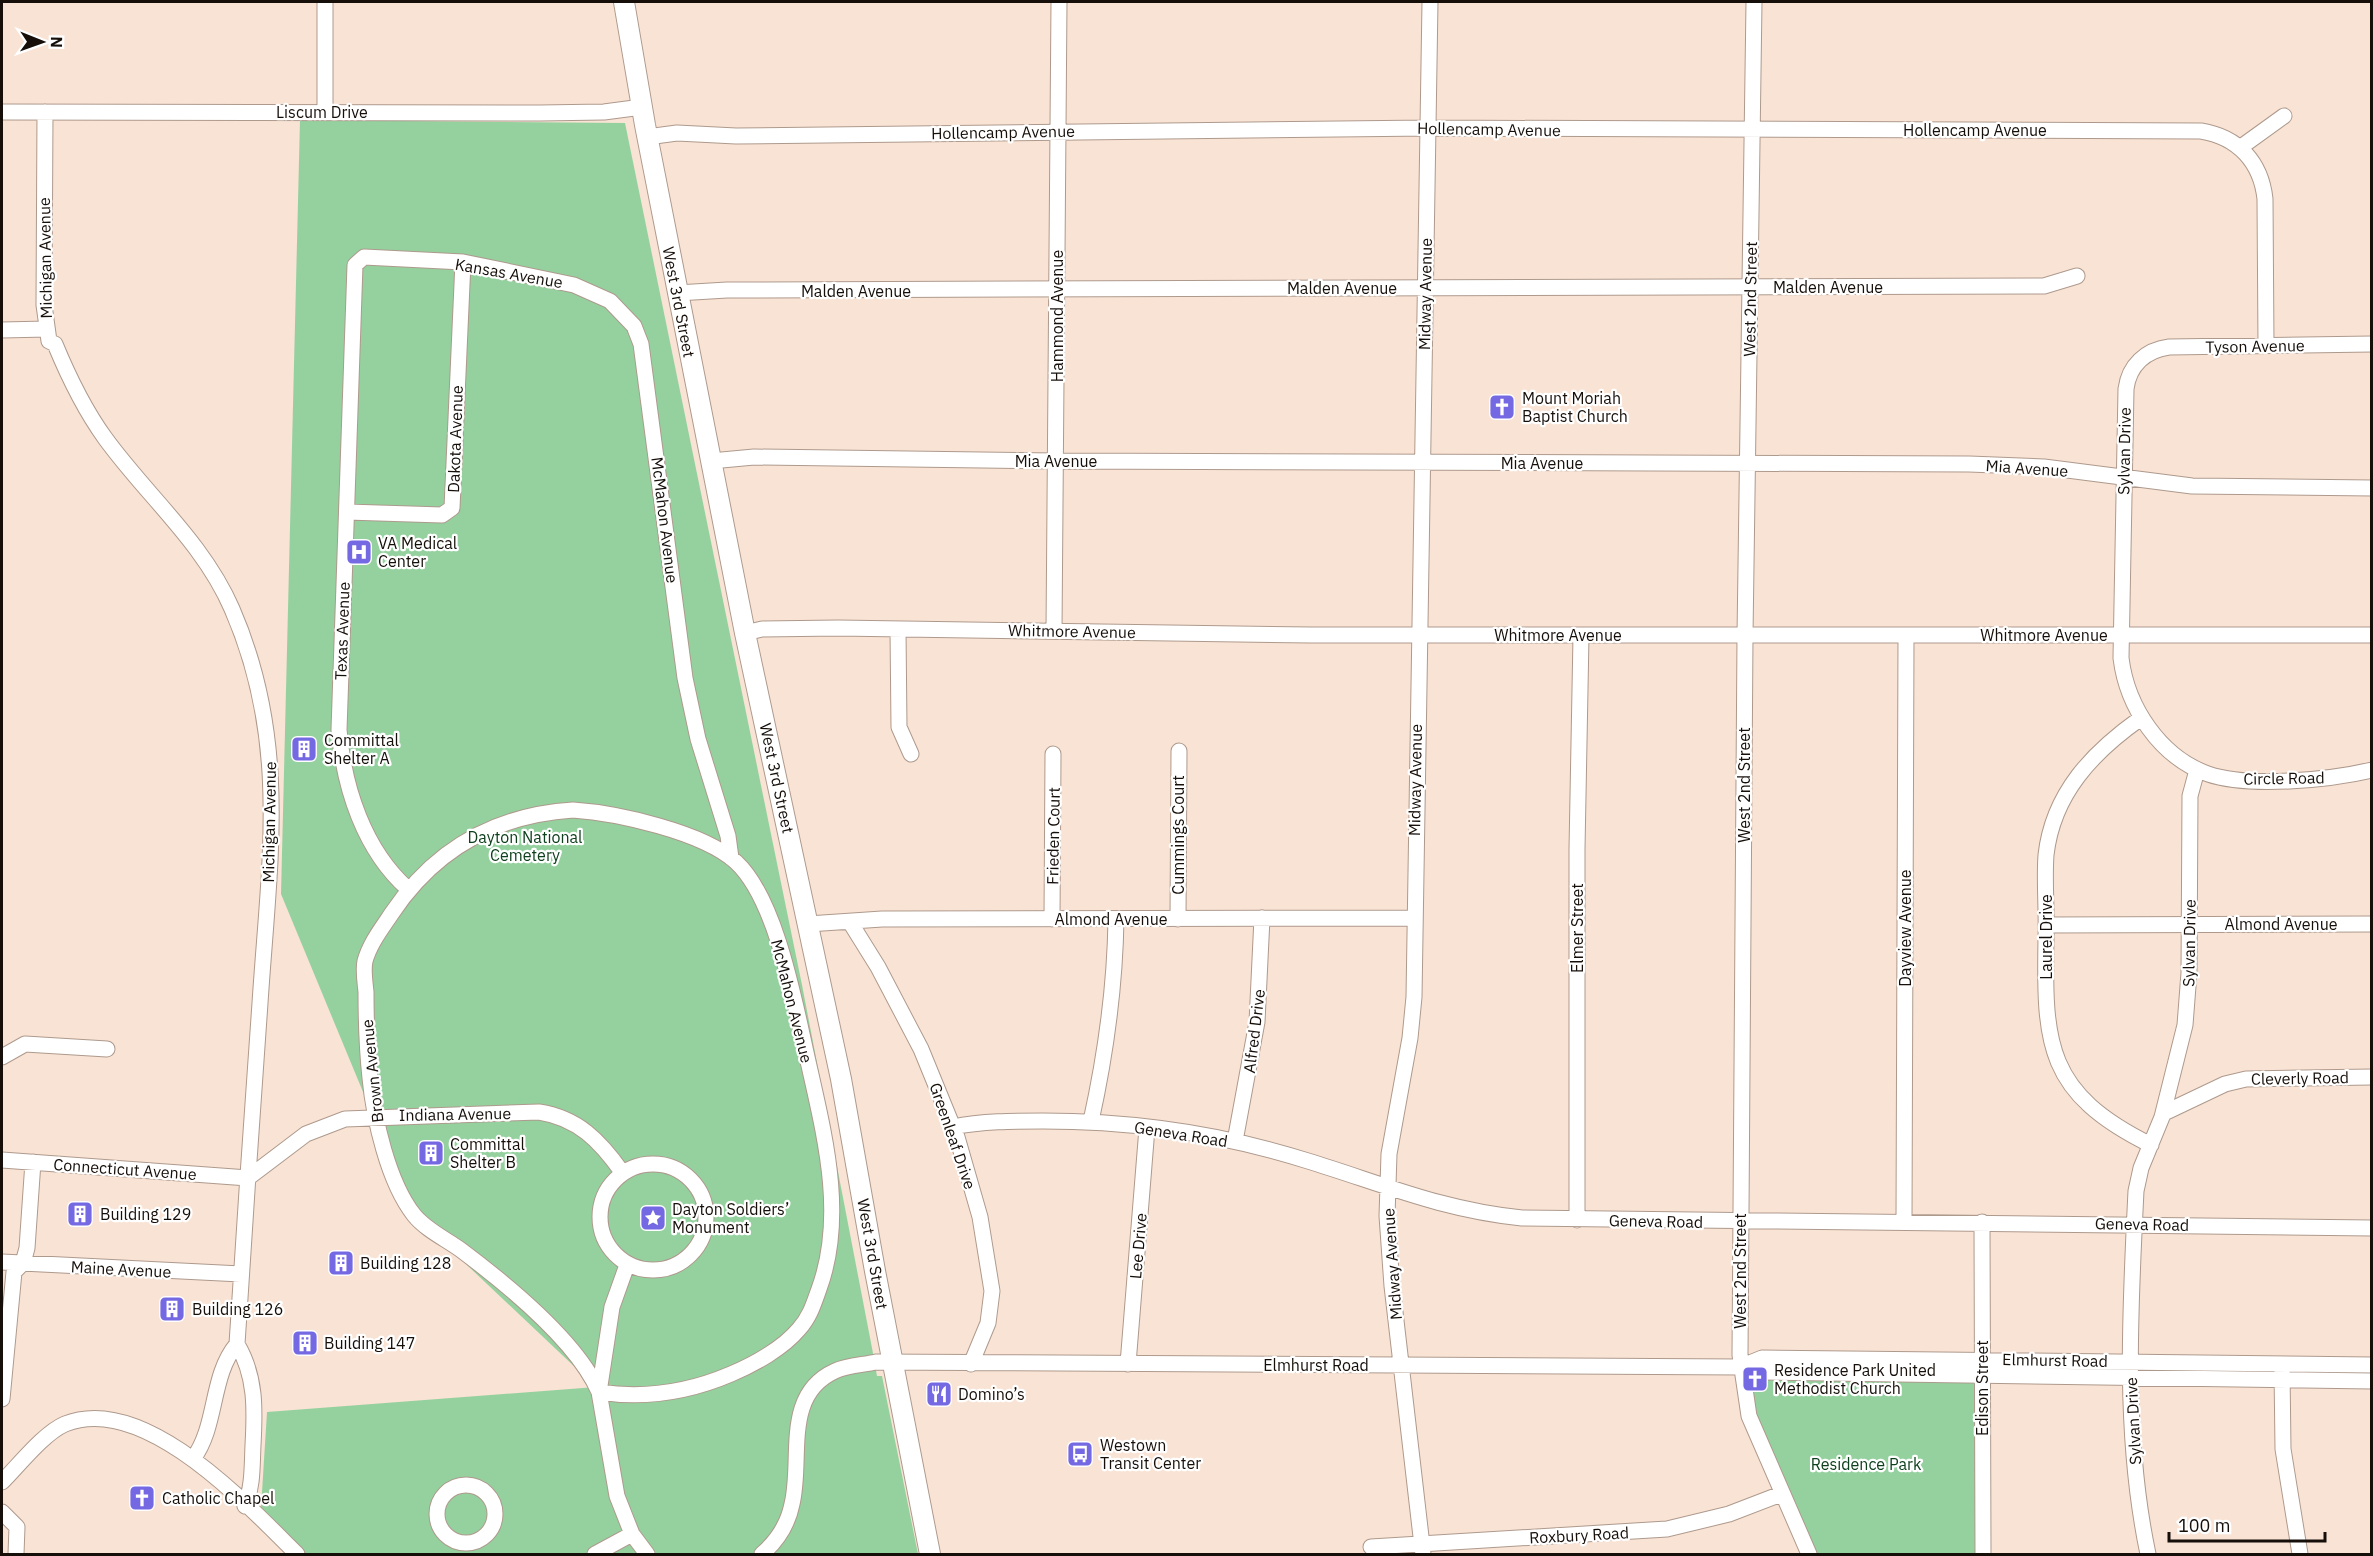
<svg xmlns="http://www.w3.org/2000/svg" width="2373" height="1556" viewBox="0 0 2373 1556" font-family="'IBM Plex Sans',sans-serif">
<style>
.green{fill:#95d19f}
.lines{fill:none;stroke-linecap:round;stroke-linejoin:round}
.minor-casing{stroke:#ae9a8d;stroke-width:17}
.major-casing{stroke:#ae9a8d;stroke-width:22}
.minor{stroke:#fff;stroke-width:15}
.major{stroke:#fff;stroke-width:20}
.labels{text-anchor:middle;stroke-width:4.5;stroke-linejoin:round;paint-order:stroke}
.street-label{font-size:16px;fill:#150e09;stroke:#fff}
.poi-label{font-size:16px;fill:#150e09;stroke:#fff;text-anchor:start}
.park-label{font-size:16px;fill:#0f401d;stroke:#fff}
</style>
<rect width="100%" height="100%" fill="#f9e3d4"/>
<!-- green -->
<path class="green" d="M 300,120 L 625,123 L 802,985 L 872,1348 L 877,1376 L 882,1376 L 918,1554 L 304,1554 L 261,1508 L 267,1412 L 596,1387 L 414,1215 L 281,894 Z
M 1740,1367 L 1983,1376 L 1983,1554 L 1809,1554 L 1781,1494 Z"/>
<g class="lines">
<defs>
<path id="minor" d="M 1754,2 L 1745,636 L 1740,1355 L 1749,1416 L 1809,1554
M 2,112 L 540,113 L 604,112 L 642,107
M 45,112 L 44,305 L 49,341 L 55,344 C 69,378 84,409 105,438 C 147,496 203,542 232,609 C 290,742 269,863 260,1003 C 252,1117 244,1230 237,1344 C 210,1376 218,1425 193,1459
M 325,112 L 325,2
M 647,137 L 677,133 L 736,136 L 1428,128 L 2201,131 C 2238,137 2261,162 2265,199 L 2266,346
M 2241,147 L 2284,116
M 677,293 L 727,290 L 2044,286 L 2077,276
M 2,330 L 47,329
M 2372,344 L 2169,347 C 2146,350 2129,365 2126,389 L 2121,658 C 2127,707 2160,757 2208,774 C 2249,788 2329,780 2372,770
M 711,461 L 754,457 L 1056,461 L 1969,464 L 2044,467 L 2192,486 L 2372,488
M 347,512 L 442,515 L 452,508 L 463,262
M 898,630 L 899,727 L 911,754
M 1054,631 L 1059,2
M 745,633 L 762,629 L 838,628 L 1311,635 L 2372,635
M 2141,718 C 2093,752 2053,793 2046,855 C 2044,882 2047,910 2046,937 C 2044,1045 2046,1093 2151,1145
M 573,810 C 617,813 703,832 736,862 C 774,897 793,993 804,1043 C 821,1123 848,1210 819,1289 C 814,1303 810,1317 799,1329 C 783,1348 755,1364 731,1374 C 689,1392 645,1399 599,1392 C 577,1341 505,1283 461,1250 C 446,1239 426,1230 414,1215 C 388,1182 374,1119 370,1078 C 367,1050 366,1021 366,992 C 365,982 363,970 365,961 C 370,943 382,928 392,913 C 435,849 496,815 573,810 Z
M 408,889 C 364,850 344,788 339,730 L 355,265 L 364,257 L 463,262 L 574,285 L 610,301 L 634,326 L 641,344 L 685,678 L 698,739 L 728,836 L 731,858
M 1052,919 L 1053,754
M 1178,919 L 1179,751
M 850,922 L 878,967 L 921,1049 L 957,1137 L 980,1217 L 992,1291 L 988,1323 L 971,1364
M 808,924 L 882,919 L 1413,918
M 2046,925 L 2372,924
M 2,1057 L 25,1044 L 107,1049
M 2164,1113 L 2225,1084 L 2246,1079 L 2372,1077
M 1091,1121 C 1106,1053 1115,988 1116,919
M 953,1127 C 982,1121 1014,1121 1043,1121 C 1132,1121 1223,1134 1308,1161 C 1383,1184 1442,1210 1522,1218 L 2372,1228
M 1235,1141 L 1257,1022 L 1262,918
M 2,1160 L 248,1178 L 306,1134 L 345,1119 L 539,1112 C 578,1118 600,1141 622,1172
M600 1217a53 53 0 1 1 106 0a53 53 0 1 1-106 0Z
M 1577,1220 L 1577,849 L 1581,636
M 1904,1221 L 1906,636
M 1982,1222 L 1983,1554
M 2,1262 L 241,1274
M 627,1265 L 612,1307 L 599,1392 L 617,1496 L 632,1534 L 647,1554
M 237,1344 C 256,1376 255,1409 253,1445 C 252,1466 253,1486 245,1506
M 1128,1364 L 1147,1128
M 1740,1367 L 1762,1358 L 2372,1365
M 2282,1370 L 2283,1449 L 2300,1554
M 2,1399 L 14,1272 L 23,1263 L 27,1248 L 33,1162
M 2,1482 C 19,1465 44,1433 65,1424 C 144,1392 247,1505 297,1554
M437 1514a29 29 0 1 1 58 0a29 29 0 1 1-58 0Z
M 2,1512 L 17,1527 L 16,1554
M 1371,1547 L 1667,1529 L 1729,1514 L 1781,1494
M 595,1554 L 632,1534
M 762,1554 C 777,1541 788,1524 792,1504 C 803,1459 782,1395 835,1371 C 848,1365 863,1365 876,1362 L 1740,1367 L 1765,1372 L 2372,1381
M 1423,1554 L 1392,1286 L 1387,1216 L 1389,1154 L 1410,1038 L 1414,997 L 1430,2
M 2148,1554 C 2123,1436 2130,1311 2136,1191 L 2141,1168 L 2162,1117 L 2185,1025 L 2189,973 L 2190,796 L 2197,770"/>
<path id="major" d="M 624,2 L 645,125 L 745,633 L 841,1079 L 875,1271 L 930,1554"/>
</defs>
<!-- minor casing -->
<use href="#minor" class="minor-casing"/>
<!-- major casing -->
<use href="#major" class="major-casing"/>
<!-- minor -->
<use href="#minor" class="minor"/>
<!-- major -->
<use href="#major" class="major"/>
</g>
<!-- icons -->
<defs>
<symbol id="church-square" viewBox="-11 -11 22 22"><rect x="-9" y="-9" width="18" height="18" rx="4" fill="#7468e3" stroke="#fff"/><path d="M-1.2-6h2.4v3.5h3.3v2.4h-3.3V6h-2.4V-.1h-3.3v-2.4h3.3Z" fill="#fff"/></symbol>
<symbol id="hospital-square" viewBox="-11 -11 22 22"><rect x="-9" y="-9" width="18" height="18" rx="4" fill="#7468e3" stroke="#fff"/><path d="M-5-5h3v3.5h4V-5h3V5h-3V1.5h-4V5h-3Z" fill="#fff"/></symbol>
<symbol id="building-square" viewBox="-11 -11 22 22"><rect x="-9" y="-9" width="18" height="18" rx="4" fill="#7468e3" stroke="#fff"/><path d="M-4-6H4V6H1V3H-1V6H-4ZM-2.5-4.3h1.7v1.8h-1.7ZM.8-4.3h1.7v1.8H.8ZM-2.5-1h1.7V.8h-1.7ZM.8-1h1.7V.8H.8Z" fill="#fff"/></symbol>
<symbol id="sight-square" viewBox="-11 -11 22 22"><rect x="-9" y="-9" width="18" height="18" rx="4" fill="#7468e3" stroke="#fff"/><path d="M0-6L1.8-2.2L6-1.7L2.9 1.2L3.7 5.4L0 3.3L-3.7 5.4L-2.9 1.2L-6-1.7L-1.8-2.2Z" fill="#fff"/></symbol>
<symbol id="restaurant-square" viewBox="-11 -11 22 22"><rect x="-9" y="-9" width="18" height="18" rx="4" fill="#7468e3" stroke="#fff"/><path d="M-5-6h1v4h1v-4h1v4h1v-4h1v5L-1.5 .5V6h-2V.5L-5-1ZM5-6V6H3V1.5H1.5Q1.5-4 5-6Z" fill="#fff"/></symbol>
<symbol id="bus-square" viewBox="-11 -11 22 22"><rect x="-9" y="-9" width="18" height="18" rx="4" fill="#7468e3" stroke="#fff"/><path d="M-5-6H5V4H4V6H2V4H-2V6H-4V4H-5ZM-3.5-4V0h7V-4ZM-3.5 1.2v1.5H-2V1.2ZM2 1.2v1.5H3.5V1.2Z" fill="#fff"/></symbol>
</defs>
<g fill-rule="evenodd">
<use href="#church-square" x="1487" y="392" width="30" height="30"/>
<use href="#hospital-square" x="344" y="537" width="30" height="30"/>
<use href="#building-square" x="289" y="734" width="30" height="30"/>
<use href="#building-square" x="416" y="1138" width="30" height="30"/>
<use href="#building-square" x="65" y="1199" width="30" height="30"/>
<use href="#sight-square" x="638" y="1203" width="30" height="30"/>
<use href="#building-square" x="326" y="1248" width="30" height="30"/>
<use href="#building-square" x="157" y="1294" width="30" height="30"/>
<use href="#building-square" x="290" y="1328" width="30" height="30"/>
<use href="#church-square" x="1740" y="1364" width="30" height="30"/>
<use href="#restaurant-square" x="924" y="1379" width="30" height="30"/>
<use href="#bus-square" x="1065" y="1439" width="30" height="30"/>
<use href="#church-square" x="127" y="1483" width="30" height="30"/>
</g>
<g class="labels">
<!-- street labels -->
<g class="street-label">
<text x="322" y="118">Liscum Drive</text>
<text transform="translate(1489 129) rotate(1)" y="6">Hollencamp Avenue</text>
<text x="1975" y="136">Hollencamp Avenue</text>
<text transform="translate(1003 132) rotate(-1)" y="6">Hollencamp Avenue</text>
<text transform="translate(45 258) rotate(-91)" y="6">Michigan Avenue</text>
<text transform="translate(509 273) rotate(10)" y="6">Kansas Avenue</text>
<text x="1828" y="293">Malden Avenue</text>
<text x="1342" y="294">Malden Avenue</text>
<text x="856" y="297">Malden Avenue</text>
<text transform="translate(1425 294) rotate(-89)" y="6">Midway Avenue</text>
<text transform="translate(1750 299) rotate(-89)" y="6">West 2nd Street</text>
<text transform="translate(679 302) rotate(79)" y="6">West 3rd Street</text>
<text transform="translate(1057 316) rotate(-90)" y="6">Hammond Avenue</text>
<text transform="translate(2255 346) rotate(-1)" y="6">Tyson Avenue</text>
<text transform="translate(455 439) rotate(-88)" y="6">Dakota Avenue</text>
<text transform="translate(2124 451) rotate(-89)" y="6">Sylvan Drive</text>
<text x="1056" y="467">Mia Avenue</text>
<text x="1542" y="469">Mia Avenue</text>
<text transform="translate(2027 468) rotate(4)" y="6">Mia Avenue</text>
<text transform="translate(665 520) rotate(83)" y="6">McMahon Avenue</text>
<text transform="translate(342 631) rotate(-88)" y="6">Texas Avenue</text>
<text transform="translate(1072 631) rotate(1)" y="6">Whitmore Avenue</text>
<text x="1558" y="641">Whitmore Avenue</text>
<text x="2044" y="641">Whitmore Avenue</text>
<text transform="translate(777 778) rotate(78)" y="6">West 3rd Street</text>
<text transform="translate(2284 778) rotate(-1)" y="6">Circle Road</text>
<text transform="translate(1415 780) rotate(-89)" y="6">Midway Avenue</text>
<text transform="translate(1744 785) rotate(-90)" y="6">West 2nd Street</text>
<text transform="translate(269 822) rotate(-89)" y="6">Michigan Avenue</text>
<text transform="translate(1178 835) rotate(-90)" y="6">Cummings Court</text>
<text transform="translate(1053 836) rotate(-89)" y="6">Frieden Court</text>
<text x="1111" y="925">Almond Avenue</text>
<text x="2281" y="930">Almond Avenue</text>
<text transform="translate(1577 928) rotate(-90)" y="6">Elmer Street</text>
<text transform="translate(1905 928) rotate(-90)" y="6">Dayview Avenue</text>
<text transform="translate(2046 937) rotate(-90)" y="6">Laurel Drive</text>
<text transform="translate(2189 943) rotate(-89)" y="6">Sylvan Drive</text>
<text transform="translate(792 1001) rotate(76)" y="6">McMahon Avenue</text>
<text transform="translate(1254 1031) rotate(-83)" y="6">Alfred Drive</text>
<text transform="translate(372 1071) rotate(-96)" y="6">Brown Avenue</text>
<text transform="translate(2300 1078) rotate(-1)" y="6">Cleverly Road</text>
<text transform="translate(455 1114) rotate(-1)" y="6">Indiana Avenue</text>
<text transform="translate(1181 1134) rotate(9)" y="6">Geneva Road</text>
<text transform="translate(953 1136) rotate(71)" y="6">Greenleaf Drive</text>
<text transform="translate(125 1169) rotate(4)" y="6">Connecticut Avenue</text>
<text transform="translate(1656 1221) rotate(1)" y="6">Geneva Road</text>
<text transform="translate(2142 1224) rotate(1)" y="6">Geneva Road</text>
<text transform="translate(1138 1246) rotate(-85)" y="6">Lee Drive</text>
<text transform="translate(873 1254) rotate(80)" y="6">West 3rd Street</text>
<text transform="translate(1392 1264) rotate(-94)" y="6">Midway Avenue</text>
<text transform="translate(121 1269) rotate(3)" y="6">Maine Avenue</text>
<text transform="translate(1740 1271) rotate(-90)" y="6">West 2nd Street</text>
<text transform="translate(2055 1360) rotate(1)" y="6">Elmhurst Road</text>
<text x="1316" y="1371">Elmhurst Road</text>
<text transform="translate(1982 1388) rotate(-90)" y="6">Edison Street</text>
<text transform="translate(2133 1421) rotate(-93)" y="6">Sylvan Drive</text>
<text transform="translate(1579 1535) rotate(-3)" y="6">Roxbury Road</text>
</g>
<!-- poi labels -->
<g class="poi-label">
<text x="1522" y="404">Mount Moriah<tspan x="1522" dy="18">Baptist Church</tspan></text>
<text x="378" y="549">VA Medical<tspan x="378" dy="18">Center</tspan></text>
<text x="324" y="746">Committal<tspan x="324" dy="18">Shelter A</tspan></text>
<text x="450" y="1150">Committal<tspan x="450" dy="18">Shelter B</tspan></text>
<text x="672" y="1215">Dayton Soldiers’<tspan x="672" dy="18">Monument</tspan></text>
<text x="100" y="1220">Building 129</text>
<text x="360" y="1269">Building 128</text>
<text x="192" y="1315">Building 126</text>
<text x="324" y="1349">Building 147</text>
<text x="1774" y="1376">Residence Park United<tspan x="1774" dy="18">Methodist Church</tspan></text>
<text x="958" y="1400">Domino’s</text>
<text x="1100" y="1451">Westown<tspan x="1100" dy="18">Transit Center</tspan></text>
<text x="162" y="1504">Catholic Chapel</text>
</g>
<!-- park labels -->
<g class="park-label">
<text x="525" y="843">Dayton National<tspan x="525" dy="18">Cemetery</tspan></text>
<text x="1866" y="1470">Residence Park</text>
</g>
</g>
<!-- border -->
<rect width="2373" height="1556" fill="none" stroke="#150e09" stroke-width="6"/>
<!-- north arrow -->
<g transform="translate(42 42) rotate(91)" stroke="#ffffff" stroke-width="4.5" paint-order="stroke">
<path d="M0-4.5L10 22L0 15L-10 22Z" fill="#150e09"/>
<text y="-9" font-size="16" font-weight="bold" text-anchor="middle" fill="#150e09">N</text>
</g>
<!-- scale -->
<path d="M2169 1532v9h156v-9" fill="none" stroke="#150e09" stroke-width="3"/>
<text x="2178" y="1532" font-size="18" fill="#150e09" stroke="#ffffff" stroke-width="4.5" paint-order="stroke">100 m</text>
</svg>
